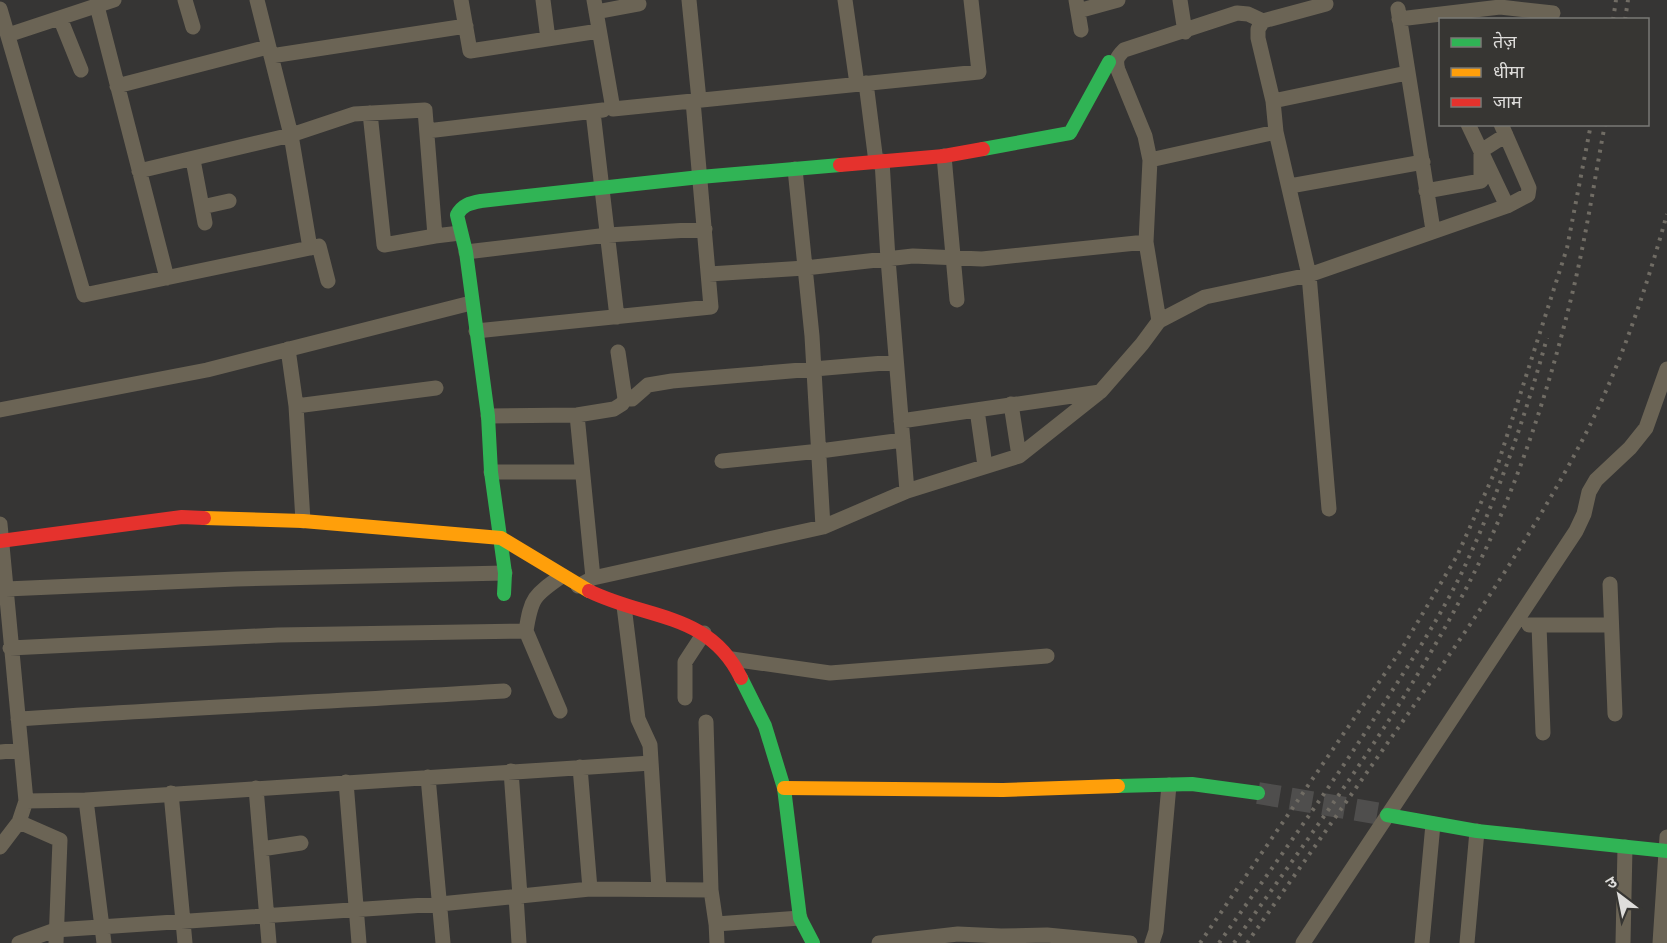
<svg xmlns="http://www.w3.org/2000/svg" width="1667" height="943" viewBox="0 0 1667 943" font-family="'Nunito Sans','Noto Sans Devanagari',sans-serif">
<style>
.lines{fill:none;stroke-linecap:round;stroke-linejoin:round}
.secondary-tunnel{stroke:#4f4e4d;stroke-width:22;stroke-dasharray:22 11;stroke-linecap:butt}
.street{stroke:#6b6455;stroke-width:15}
.fast{stroke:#30b455;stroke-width:14}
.slow{stroke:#ff9f0a;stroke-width:14}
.jam{stroke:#e5322d;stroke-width:14}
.rail{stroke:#706c64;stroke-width:4;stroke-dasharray:3 6;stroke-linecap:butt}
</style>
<rect width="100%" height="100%" fill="#363534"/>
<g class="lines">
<!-- secondary-tunnel -->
<path class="secondary-tunnel" d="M 1258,793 L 1387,815"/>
<!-- street -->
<path class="street" d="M 185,0 L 193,27
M 257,0 L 291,135 L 354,114 L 425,110 L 435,236 L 460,233
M 461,0 L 470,51 L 599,31
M 543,0 L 548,39
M 594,0 L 613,109 L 979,72 L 971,0
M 689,0 L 699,100
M 845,0 L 857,84
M 1076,0 L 1081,30
M 1180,0 L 1185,32
M 1326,4 L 1263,21 L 1258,29 L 1258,38 L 1273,101 L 1276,132 L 1309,275 L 1329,509
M 97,6 L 167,278
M 0,9 L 84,295 L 319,246 L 328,281
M 1398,9 L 1433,230
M 1078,11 L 1118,0
M 596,12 L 639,4
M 60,18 L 81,70
M 1399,19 L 1500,7 L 1553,13
M 8,35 L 114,0
M 271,56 L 466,26
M 866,83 L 876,162
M 117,86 L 268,47
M 1273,101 L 1407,73
M 593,112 L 617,317
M 370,113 L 384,245 L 435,236
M 1468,124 L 1507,206
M 427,131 L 603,110
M 944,156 L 957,300
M 193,160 L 205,223
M 1150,160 L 1145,136 L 1118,70 C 1115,60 1117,57 1124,50 L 1237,13 L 1248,14 L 1263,21
M 882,161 L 888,259 L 907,491
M 795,169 L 812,336 L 823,527
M 139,171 L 291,135 L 310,248
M 1290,186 L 1423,162
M 1426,191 L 1481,181 L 1481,151 L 1506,135
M 202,207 L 229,201
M 466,252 L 608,235 L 705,229
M 709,274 L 805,268 L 913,256 L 982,259 L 1146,242 L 1150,160 L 1276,132
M 1159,321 L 1205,297 L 1309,275 L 1507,206 L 1528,195 L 1529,188 L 1501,124
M 476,331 L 711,307 L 693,101
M 288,349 L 296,406 L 303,521
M 625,399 L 632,399 L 648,385 L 672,381 L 896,362
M 1011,404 L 1019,456
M 296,406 L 436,388
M 0,410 L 207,370 L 471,303
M 977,410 L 985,466
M 577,415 L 593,578
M 488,416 L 577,415 L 614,409 L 622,404 L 625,399 L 618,352
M 901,421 L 1100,392
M 722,461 L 820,451 L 903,440
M 491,472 L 581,472
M 0,524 L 26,801 L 19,822 L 0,847
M 1610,584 L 1615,714
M 578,586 L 593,578 L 823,527 L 907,491 L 1019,456 L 1101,391 L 1142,344 L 1159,321 L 1146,242
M 6,589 L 236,579 L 505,573
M 624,606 L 638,719 L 650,745 L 659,889
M 1529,625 L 1611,625
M 1539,625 L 1543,733
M 526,631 C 531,598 534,595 562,576
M 10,648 L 278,635 L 526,631 L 560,711
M 732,659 L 830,673 L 1047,656
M 685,698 L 685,662 L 704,633
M 18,719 C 180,708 342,701 504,691
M 706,722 L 711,890 L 716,924 L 800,918
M 0,752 L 21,750
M 580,767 L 590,889 L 711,890
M 511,771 L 520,896
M 428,777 L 443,943
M 346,782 L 359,943
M 256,788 L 269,943
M 171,793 L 185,943
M 86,800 L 104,943
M 26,801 L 86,800 L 651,763
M 19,822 L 60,840 L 56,943
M 261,849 L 301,843
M 516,896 L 519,943
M 716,922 L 717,943
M 19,943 L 55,930 L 440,904 L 590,889
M 879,943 L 958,934 L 1001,936 L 1047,935 L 1130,943
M 1152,943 L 1156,931 L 1169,785
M 1303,943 L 1576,531 L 1584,514 L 1589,492 L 1596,480 L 1630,448 L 1646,428 L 1667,369
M 1422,943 L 1433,824
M 1467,943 L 1477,831
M 1623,943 L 1625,847
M 1660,943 L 1667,837"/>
<!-- fast -->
<path class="fast" d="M 983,149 L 1070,133 L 1109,62
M 504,594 L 505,573 L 491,472 L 488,416 L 466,252 L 457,215 C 462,205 470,203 481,201 L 700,177 L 840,165
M 741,678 L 765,726 L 784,788 L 800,918 L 813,943
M 1118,786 L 1192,784 L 1258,793
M 1387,815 L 1477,831 L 1667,851"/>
<!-- slow -->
<path class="slow" d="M 204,518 L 303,521 L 501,538 L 589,591
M 784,788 L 1003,790 L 1118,786"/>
<!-- jam -->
<path class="jam" d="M 840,165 L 944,156 L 983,149
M 0,541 L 182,517 L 204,518
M 589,591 C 648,620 709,612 741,678"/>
<!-- rail -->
<path class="rail" d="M 1613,20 L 1616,0
M 1625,20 L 1628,0
M 1200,943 L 1401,650 L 1457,556 L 1497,467 L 1567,248 L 1591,124
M 1219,943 C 1274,865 1330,788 1381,708 C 1410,663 1441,616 1464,568 C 1499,493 1525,417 1547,338
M 1234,943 C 1318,824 1407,706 1473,575 C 1519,485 1552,380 1575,282 C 1587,230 1595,177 1605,124
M 1247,943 C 1299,869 1351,795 1403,721 C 1468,629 1533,535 1585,435 C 1621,365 1646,289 1667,214"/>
</g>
<!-- legend -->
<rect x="1439" y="18" width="210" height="108" fill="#373633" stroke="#7a7976" stroke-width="1.5"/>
<rect x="1451" y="38" width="30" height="9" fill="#30b455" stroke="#7a7976" stroke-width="1.5"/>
<text x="1493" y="48" font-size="18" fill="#dedddb">तेज़</text>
<rect x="1451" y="68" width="30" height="9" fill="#ff9f0a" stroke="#7a7976" stroke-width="1.5"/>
<text x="1493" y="78" font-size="18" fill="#dedddb">धीमा</text>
<rect x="1451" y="98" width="30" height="9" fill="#e5322d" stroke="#7a7976" stroke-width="1.5"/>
<text x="1493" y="108" font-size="18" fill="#dedddb">जाम</text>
<!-- north arrow -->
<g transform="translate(1619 895) rotate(328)" stroke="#373633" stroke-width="4.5" paint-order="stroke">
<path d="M0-4.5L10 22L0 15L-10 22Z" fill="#dedddb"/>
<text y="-9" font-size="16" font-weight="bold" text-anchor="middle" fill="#dedddb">उ</text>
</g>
</svg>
